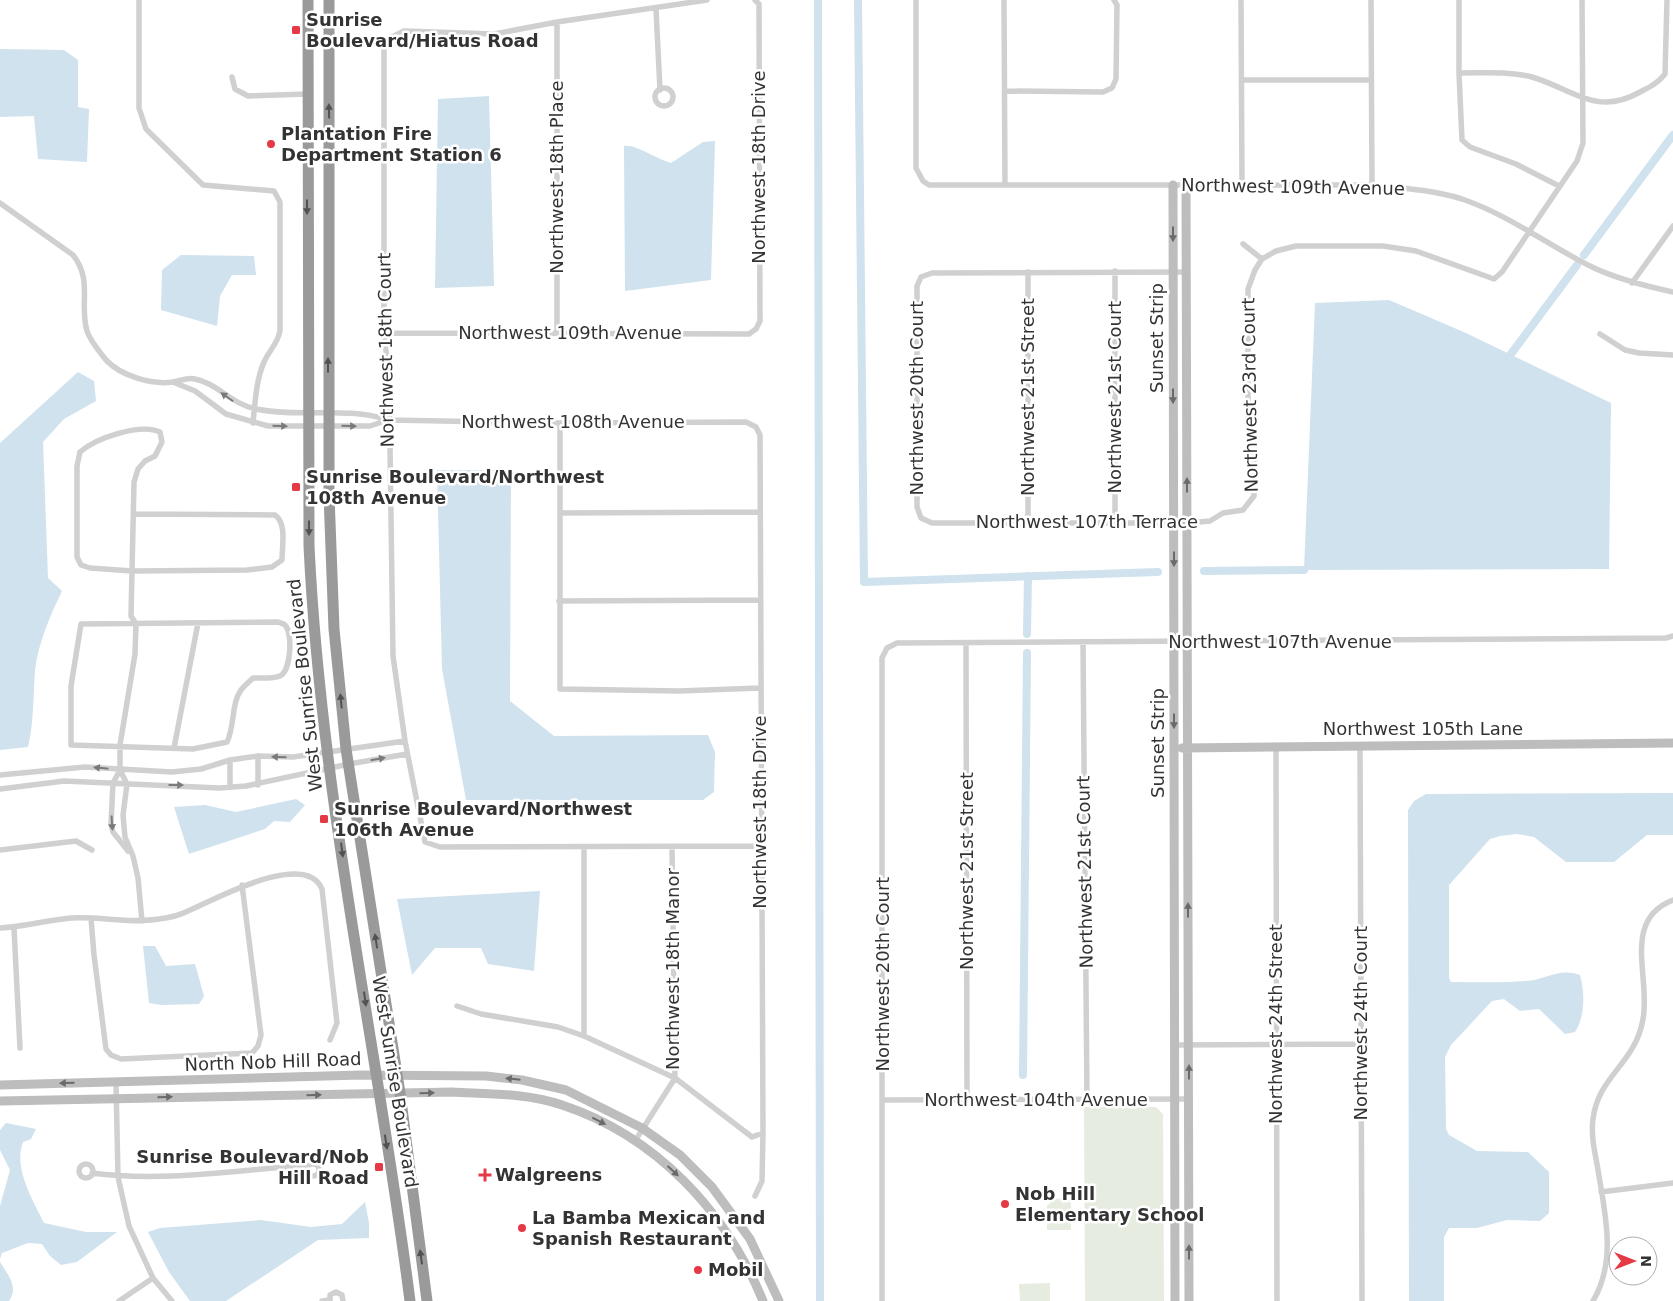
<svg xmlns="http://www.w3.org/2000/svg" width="1673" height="1301" viewBox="0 0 1673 1301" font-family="'DejaVu Sans',sans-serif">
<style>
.green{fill:#e6ecdf}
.water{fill:#cfe2ee}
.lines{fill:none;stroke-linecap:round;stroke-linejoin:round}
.canal{stroke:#cfe2ee;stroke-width:8}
.street{stroke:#d0d0d0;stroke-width:5.5}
.secondary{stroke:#bdbdbd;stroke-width:9}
.highway{stroke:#9a9a9a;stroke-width:11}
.oneway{fill:#525252}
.oneway2{fill:#6a6a6a}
.oneway3{fill:#7a7a7a}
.poi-dot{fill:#e63946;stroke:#fff;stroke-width:2}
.labels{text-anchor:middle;stroke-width:5;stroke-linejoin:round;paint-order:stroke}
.poi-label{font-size:18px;font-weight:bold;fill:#333;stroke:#fff;text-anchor:start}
.street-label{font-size:18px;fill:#333;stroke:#fff}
</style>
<rect width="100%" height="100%" fill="#fff"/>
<!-- green -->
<path class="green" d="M 1084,1107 L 1156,1107 L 1163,1114 L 1164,1301 L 1085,1301 Z
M 1071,1198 L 1071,1230 L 1047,1230 L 1047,1206 L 1054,1199 Z
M 1050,1283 L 1050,1301 L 1020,1301 L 1019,1284 Z"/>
<!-- water -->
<path class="water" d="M 0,49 L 64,50 L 78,60 L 78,107 L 89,109 L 87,162 L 38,159 L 34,116 L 0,117 Z
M 489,96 L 494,286 L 435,288 L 438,99 Z
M 715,141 L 711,280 L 625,291 L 624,146 C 636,144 656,159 671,163 L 703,142 Z
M 181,255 L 254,256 L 256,275 L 232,275 L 220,296 L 217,326 L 161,310 L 162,270 Z
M 1389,300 L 1466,333 L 1611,403 L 1609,569 L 1304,570 L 1315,303 Z
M 78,372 L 94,381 L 96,401 L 64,419 L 43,442 L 48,578 L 62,591 C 50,616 38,643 35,671 C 33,697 34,722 28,747 L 0,750 L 0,443 Z
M 437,470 L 511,470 L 510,701 L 554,736 L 708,735 L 715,752 L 714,792 L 703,800 L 466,800 L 442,669 Z
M 1673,793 L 1673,835 L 1647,835 L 1614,862 L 1566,862 L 1534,837 L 1517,834 L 1500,836 L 1490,839 L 1449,885 L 1449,978 L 1451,982 C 1476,982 1502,983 1526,981 C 1544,980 1561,967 1580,975 C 1585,992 1585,1017 1575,1032 L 1565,1034 L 1539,1009 L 1520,1011 L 1504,999 L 1492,1001 L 1451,1045 L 1445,1057 L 1446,1129 L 1449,1135 L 1477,1151 L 1528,1152 L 1549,1172 L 1549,1213 L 1540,1221 L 1507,1220 L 1477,1228 L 1449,1228 L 1444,1237 L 1444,1301 L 1409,1301 L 1408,810 L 1414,801 L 1426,794 Z
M 296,799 L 305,805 L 290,822 L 274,821 L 265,829 L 189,854 L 174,807 L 205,805 L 236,812 Z
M 540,891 L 534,971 L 488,964 L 481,948 L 435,948 L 412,975 L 397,899 Z
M 143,946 L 155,946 L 166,966 L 195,964 L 204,996 L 199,1004 L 161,1005 L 149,1003 Z
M 6,1123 L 36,1129 L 31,1139 L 23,1142 C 13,1168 33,1200 44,1223 L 86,1232 L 117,1232 L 77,1262 L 61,1265 L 50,1256 L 42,1244 L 28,1243 L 2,1253 L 0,1259 L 0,1206 L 10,1170 L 0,1150 L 0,1130 Z
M 365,1202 L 369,1223 L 369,1238 L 318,1240 L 226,1301 L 190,1301 L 169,1272 L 148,1232 L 160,1228 L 261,1220 L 311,1227 L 342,1224 Z
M 0,1262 C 8,1275 19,1287 9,1301 L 0,1301 Z"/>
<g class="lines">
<!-- canal -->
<path class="canal" d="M 818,0 L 820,1301
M 858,0 L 864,582 L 1158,572
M 1584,255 L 1673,135
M 1511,354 L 1577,265
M 1204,571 L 1304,570
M 1027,634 L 1028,576
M 1023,1075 L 1027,653"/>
<!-- street -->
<path class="street" d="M 139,0 L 139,108 L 146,129 L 203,185 L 274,191 L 280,202 L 280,331 C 277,345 270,349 264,362 C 256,380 255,404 253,423
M 707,0 L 557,22 L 494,34 L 404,31 L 392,37 L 384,49 L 384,333 L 389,377 L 393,656 L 405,741 L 425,842 L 440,847 L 760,846
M 916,0 L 916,168 L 923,181 L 929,185 L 1372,185 C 1402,188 1433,190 1462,199 C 1509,215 1546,244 1590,266 C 1616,279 1645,286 1673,292
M 1004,0 L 1005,185
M 1241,0 L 1242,185
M 1371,0 L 1372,185
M 1459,0 L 1459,73 L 1462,140 L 1470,147 L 1516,164 L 1559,186
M 656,9 L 660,90
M 557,22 L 557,332
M 1459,73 C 1483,73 1508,71 1532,77 C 1573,89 1596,117 1640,92 C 1650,87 1658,83 1665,74 L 1667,0
M 232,77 L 235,89 L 248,96 L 308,94
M 1243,80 L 1371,80
M655 97a9 9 0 1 1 18 0a9 9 0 1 1-18 0Z
M 1005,91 L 1103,92 L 1112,88 L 1116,79 L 1117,5 L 1114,0
M 0,203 L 73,255 C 93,280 79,304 87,331 C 90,341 100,352 106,360 C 121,376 152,385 173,382 C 181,381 187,377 195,379 C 217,383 231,404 256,409 C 300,418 346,406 388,420 L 560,423 L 746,422 L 756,427 L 760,435 L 763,1133 L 762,1181 L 755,1196
M 1243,244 L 1262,259 L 1276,251 L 1296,246 L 1383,246 L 1416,251 L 1494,279 L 1502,272 L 1577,161 L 1583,143 L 1582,0
M 1028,272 L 1028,523
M 1187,272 L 932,273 L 921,277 L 917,286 L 917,507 L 921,518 L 932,523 L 1187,523 L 1210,521 L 1223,513 L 1243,510 L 1254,496 L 1254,462 L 1248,436 L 1248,289 L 1255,270 L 1262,259
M 1632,283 L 1673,226
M 384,333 L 749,334 L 756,329 L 760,321 L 759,4 L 755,0
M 1600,334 L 1625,350 L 1639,353 L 1673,355
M 173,382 L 195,391 L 226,414 L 268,426 L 370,426 L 388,420
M 560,423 L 560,689 L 679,691 L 760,688
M 561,513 L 760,512
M 134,514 L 275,515 C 287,524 282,545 282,560 L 272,567 L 247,570 L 132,571 L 90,568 L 81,565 L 77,557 L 77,466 L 80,452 C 96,438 140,423 160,432 L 162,442 L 155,456 L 145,461 L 138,469 L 134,482 L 131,616 L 136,624 L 135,654 L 120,745 L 120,770 L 127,784 L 123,815 L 125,837 L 133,856 L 138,878 L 142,921
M 1115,523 L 1115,271
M 559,601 L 760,600
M 278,622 C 280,623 284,624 285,625 C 293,633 291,671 280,676 C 273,679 261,678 253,678 C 249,682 244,686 241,690 C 231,704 235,726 227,742 L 193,749 L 71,745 L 71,686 L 81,624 Z
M 966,643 L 967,1100
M 1083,643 L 1087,1101
M 1276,746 L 1277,1301
M 1360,746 L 1362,1301
M 174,748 L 198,623
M 230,760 L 230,787
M 120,770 L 113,783 L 111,824 L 113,832 L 128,851
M 0,775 L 85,767 L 172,772 L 201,769 L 230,760 L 258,756 L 293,757 L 405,741
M 258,785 L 258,756
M 0,789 L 64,781 L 219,788 L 246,786 L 349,764 L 407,754
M 584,847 L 584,1036
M 0,850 L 76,841 L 92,850
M 91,918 L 94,955 L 106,1049 L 111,1055 L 121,1059 L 252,1053 L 258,1046 L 261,1035 L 242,885
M 0,928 C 24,927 47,920 71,918 C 101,916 129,924 159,919 C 168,918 180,915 188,911 C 214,900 305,849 322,889 L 337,1023 L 330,1040
M 14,928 L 20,1048
M 457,1006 L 481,1014 L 558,1027 L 584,1036 L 675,1078 L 752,1137 L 763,1133
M 1174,1045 L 1361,1044
M 116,1083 L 118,1177 L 129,1226 L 153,1278 L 172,1301
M 883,1100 L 1189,1099
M 635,1141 L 675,1078 L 672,847
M307 1170a6 6 0 1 1 12 0a6 6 0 1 1-12 0Z
M79 1171a7 7 0 1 1 14 0a7 7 0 1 1-14 0Z
M 92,1173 C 159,1182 230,1171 297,1166 L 308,1167
M 1601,1192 L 1673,1183
M 119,1301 L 153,1278
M 322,1301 L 329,1300
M 330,1301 L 330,1295 L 336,1292 L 342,1295 L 343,1301
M 882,1301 L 882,658 L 887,648 L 897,643 L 1666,638 L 1673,636
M 1593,1301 C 1618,1259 1604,1209 1597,1164 C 1594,1149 1591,1134 1593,1119 C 1598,1076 1636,1063 1643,1019 C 1651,978 1621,920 1673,900"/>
<!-- secondary -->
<path class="secondary" d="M 1173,185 L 1175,1301
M 1186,185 L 1189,1301
M 1182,748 L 1673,743
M 0,1085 L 361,1075 L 486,1076 L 522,1080 L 566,1090 L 642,1128 L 680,1155 L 712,1187 L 750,1239 L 779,1301
M 0,1101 L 452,1092 C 489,1094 527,1093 562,1105 C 656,1136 726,1211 763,1301"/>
<!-- highway -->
<path class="highway" d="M 308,0 L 309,546 C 321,800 378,1049 410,1301
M 329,0 L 329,495 L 334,629 L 346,749 L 400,1093 L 427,1301"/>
</g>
<!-- one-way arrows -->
<defs><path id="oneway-solid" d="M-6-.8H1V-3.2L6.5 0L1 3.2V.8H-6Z" transform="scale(1.25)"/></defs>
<g class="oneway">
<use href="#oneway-solid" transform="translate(329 111) rotate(-91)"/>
<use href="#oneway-solid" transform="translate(307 207) rotate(90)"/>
<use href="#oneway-solid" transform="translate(328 365) rotate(-90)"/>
<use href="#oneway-solid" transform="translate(309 528) rotate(90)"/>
<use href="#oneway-solid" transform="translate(341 701) rotate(-96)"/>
<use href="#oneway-solid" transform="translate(342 850) rotate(82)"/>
<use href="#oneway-solid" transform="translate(376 941) rotate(-99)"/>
<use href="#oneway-solid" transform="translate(365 999) rotate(82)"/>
<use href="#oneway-solid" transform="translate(386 1142) rotate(81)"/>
<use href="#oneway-solid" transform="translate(421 1257) rotate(-98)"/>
</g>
<g class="oneway2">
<use href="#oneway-solid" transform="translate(1173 234) rotate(90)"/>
<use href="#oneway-solid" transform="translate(1173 396) rotate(90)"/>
<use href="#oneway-solid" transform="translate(1187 485) rotate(-90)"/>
<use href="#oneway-solid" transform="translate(1174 559) rotate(90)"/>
<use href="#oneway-solid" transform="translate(1174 721) rotate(90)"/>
<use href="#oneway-solid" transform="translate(1188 910) rotate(-90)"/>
<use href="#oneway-solid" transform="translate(1189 1072) rotate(-90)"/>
<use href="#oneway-solid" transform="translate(513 1079) rotate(-174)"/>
<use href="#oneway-solid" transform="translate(67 1083) rotate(179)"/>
<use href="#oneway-solid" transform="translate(427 1093) rotate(-1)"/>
<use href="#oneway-solid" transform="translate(314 1095) rotate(-1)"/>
<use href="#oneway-solid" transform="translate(165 1097) rotate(-1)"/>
<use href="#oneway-solid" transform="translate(599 1121) rotate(27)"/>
<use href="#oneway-solid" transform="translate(673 1171) rotate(43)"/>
<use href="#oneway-solid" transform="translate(1189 1252) rotate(-90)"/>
</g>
<g class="oneway3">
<use href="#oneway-solid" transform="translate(227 397) rotate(-145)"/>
<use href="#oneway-solid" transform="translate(280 426) rotate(1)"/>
<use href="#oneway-solid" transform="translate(349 426) rotate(1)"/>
<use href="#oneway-solid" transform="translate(279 757) rotate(-179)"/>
<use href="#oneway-solid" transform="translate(378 759) rotate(-10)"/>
<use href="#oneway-solid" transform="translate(101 768) rotate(-174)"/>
<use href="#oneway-solid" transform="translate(176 785)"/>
<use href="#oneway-solid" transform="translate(112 823) rotate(86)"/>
</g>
<!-- markers -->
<g class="poi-dot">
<rect x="291" y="25" width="10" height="10" rx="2.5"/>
<circle cx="271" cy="144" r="5"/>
<rect x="291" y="482" width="10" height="10" rx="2.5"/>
<rect x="319" y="814" width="10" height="10" rx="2.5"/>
<rect x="374" y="1162" width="10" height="10" rx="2.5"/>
<path d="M482.5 1167.5h5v5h5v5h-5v5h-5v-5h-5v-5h5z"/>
<circle cx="1005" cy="1204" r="5"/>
<circle cx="522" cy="1228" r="5"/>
<circle cx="698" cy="1270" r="5"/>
</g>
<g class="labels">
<!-- poi labels -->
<g class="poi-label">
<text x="306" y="26">Sunrise<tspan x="306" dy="21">Boulevard/Hiatus Road</tspan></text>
<text x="281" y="140">Plantation Fire<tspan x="281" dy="21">Department Station 6</tspan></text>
<text x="306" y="483">Sunrise Boulevard/Northwest<tspan x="306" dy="21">108th Avenue</tspan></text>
<text x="334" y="815">Sunrise Boulevard/Northwest<tspan x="334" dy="21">106th Avenue</tspan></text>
<text x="369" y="1163" text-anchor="end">Sunrise Boulevard/Nob<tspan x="369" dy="21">Hill Road</tspan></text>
<text x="495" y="1181">Walgreens</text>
<text x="1015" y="1200">Nob Hill<tspan x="1015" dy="21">Elementary School</tspan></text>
<text x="532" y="1224">La Bamba Mexican and<tspan x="532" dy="21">Spanish Restaurant</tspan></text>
<text x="708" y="1276">Mobil</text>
</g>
<!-- street labels -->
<g class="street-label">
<text transform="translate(759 167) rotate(-90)" y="6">Northwest 18th Drive</text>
<text transform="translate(557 177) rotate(-90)" y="6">Northwest 18th Place</text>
<text transform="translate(1293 187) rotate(1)" y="6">Northwest 109th Avenue</text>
<text x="570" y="339">Northwest 109th Avenue</text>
<text transform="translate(1157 338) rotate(-90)" y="6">Sunset Strip</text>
<text transform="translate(386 350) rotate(-91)" y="6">Northwest 18th Court</text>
<text transform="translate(1250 395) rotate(-91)" y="6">Northwest 23rd Court</text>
<text transform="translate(1028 397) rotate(-90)" y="6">Northwest 21st Street</text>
<text transform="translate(1115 397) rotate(-90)" y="6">Northwest 21st Court</text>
<text transform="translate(917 398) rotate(-90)" y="6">Northwest 20th Court</text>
<text x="573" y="428">Northwest 108th Avenue</text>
<text x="1087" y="528">Northwest 107th Terrace</text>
<text x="1280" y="648">Northwest 107th Avenue</text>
<text transform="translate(305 685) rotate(-96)" y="6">West Sunrise Boulevard</text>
<text x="1423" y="735">Northwest 105th Lane</text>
<text transform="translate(1158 743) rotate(-90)" y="6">Sunset Strip</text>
<text transform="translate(760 812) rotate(-90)" y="6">Northwest 18th Drive</text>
<text transform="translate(967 871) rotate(-90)" y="6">Northwest 21st Street</text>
<text transform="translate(1085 872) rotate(-91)" y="6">Northwest 21st Court</text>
<text transform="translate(673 969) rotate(-90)" y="6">Northwest 18th Manor</text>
<text transform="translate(883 974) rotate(-90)" y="6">Northwest 20th Court</text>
<text transform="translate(1361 1023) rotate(-90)" y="6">Northwest 24th Court</text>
<text transform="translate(1276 1024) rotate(-90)" y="6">Northwest 24th Street</text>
<text transform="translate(273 1062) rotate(-2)" y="6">North Nob Hill Road</text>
<text transform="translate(395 1082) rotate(81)" y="6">West Sunrise Boulevard</text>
<text x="1036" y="1106">Northwest 104th Avenue</text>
</g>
</g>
<!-- north arrow -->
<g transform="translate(1633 1261) rotate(90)"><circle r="24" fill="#ffffff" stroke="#adadad"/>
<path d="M0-4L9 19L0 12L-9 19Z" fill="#e63946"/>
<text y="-8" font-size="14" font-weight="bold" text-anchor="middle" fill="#333333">N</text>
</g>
</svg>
